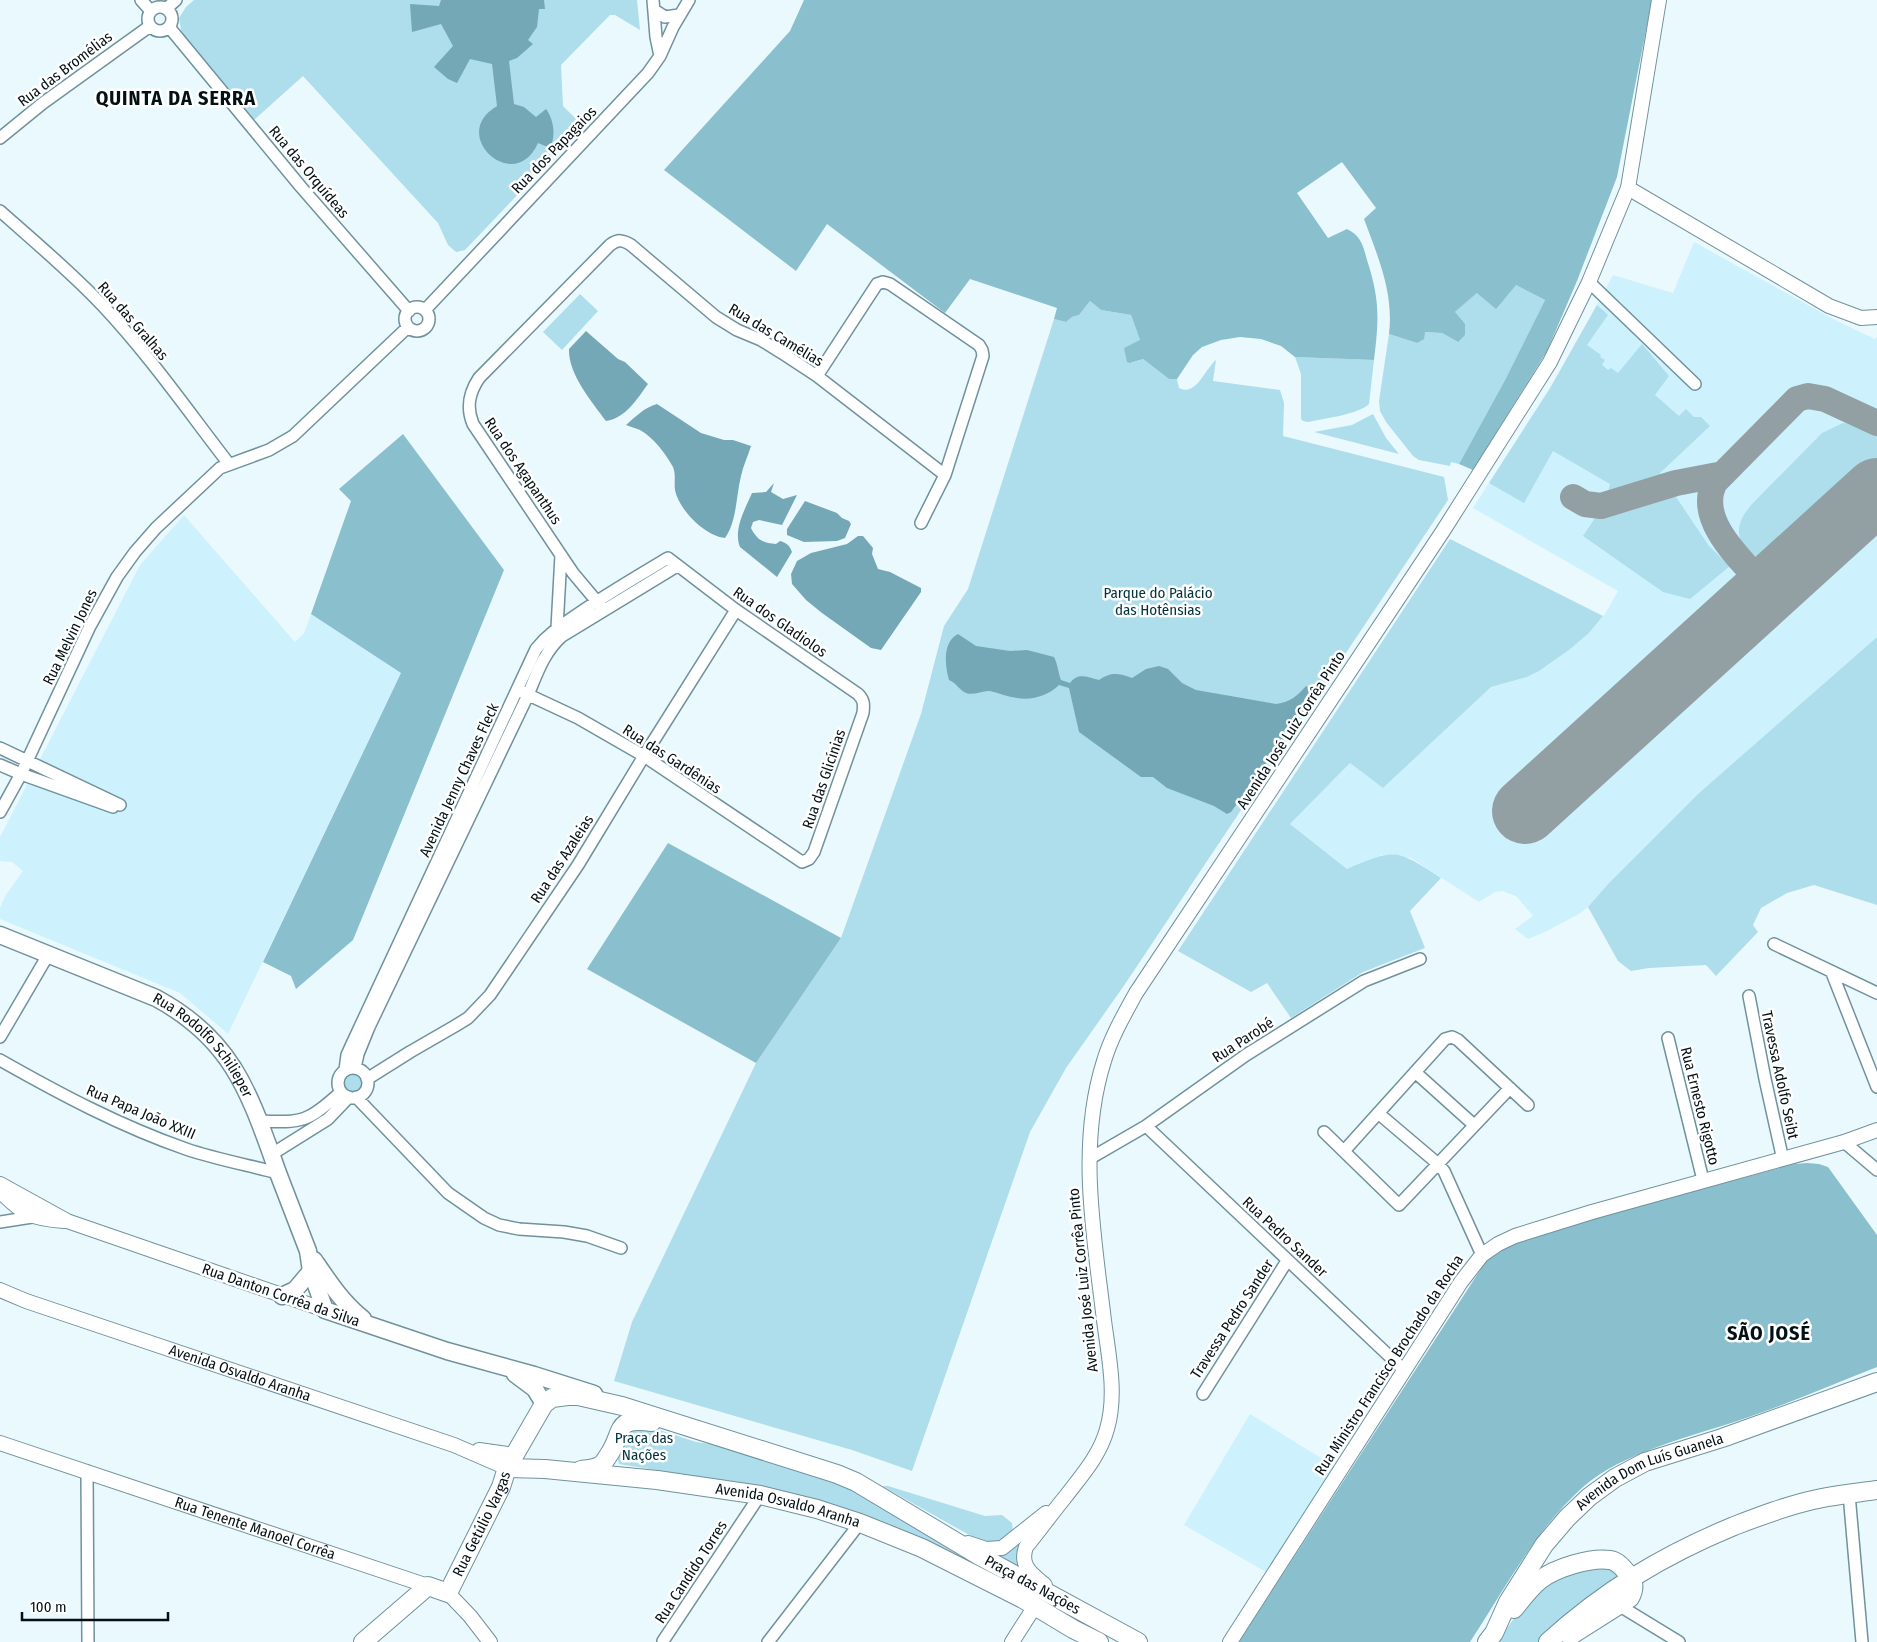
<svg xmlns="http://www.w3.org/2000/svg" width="1877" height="1642" viewBox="0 0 1877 1642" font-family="'Fira Sans Condensed',sans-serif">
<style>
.built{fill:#cdf2fd}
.green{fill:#aeddeb}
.forest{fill:#8abfce}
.water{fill:#75a8b7}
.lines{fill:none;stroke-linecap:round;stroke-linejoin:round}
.taxiway{stroke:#92a0a4;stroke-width:26}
.runway{stroke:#92a0a4;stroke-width:66}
.minor-casing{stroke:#6f929d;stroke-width:14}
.tertiary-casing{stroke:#6f929d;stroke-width:16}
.secondary-casing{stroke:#6f929d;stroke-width:19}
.primary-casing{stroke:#6f929d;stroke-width:20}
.minor{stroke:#fff;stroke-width:11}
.tertiary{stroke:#fff;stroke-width:14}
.secondary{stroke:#fff;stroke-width:16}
.primary{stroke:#fff;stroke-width:18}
.labels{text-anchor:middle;stroke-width:5;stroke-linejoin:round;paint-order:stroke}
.street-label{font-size:15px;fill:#041114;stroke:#fff}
.park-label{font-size:15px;fill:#00323d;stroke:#fff}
.district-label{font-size:20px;font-weight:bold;letter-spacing:1px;fill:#041114;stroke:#fff}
</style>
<rect width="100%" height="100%" fill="#eaf9fd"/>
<!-- built -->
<path class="built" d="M 1694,242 L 1837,321 L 1875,339 L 1877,337 L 1877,637 L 1699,793 L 1608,884 L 1588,907 L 1579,914 L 1543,933 L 1528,939 L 1515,929 L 1533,916 L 1516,896 L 1502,891 L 1495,892 L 1479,902 L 1411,858 L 1382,855 L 1347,869 L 1290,824 L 1350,763 L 1383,788 L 1491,687 L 1527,677 L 1539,671 L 1569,650 L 1589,633 L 1605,614 L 1618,591 L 1473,508 L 1563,367 L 1613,275 L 1673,293 Z
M 184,515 L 295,642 L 304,633 L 311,614 L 401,673 L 228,1034 L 180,993 L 0,919 L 0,908 L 5,896 L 23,871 L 12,862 L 0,861 L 0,837 L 140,565 Z
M 1250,1414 L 1334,1466 L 1266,1572 L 1184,1525 Z"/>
<!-- green -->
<path class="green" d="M 194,0 L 637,0 L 640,30 L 615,15 L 610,15 L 561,65 L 563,106 L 580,123 L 581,128 L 465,250 L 456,252 L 448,245 L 438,223 L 303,76 L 254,120 L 190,45 L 181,30 L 179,18 L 186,7 Z
M 1516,285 L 1545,300 L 1505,380 L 1459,464 L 1451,462 L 1450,466 L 1419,460 L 1413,456 L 1386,422 L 1380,411 L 1379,401 L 1389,334 L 1417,343 L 1425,332 L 1442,333 L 1458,342 L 1455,312 L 1477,293 Z
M 580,294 L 598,311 L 562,350 L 543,332 Z
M 1090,301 L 1101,310 L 1131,315 L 1140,340 L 1131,363 L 1143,359 L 1169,379 L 1177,379 L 1179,388 C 1196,397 1205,369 1216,360 L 1213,381 L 1280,390 L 1284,403 L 1283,436 L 1444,477 L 1448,500 L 1123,987 L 1066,1068 L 1030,1132 L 912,1471 L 852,1450 L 614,1381 L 632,1322 L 756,1063 L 841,938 L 921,714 L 944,626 L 968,589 L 1054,319 L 1066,322 L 1072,317 L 1079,315 Z
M 1597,305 L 1608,315 L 1587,345 L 1601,355 L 1600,357 L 1605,360 L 1602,365 L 1608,370 L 1611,368 L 1618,373 L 1642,344 L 1669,376 L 1655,395 L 1679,416 L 1686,409 L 1694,417 L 1701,417 L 1710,426 L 1660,473 L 1664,480 L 1615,498 L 1607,495 L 1610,484 L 1553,451 L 1524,503 L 1489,483 L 1549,390 Z
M 1295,357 L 1374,360 L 1369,404 C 1360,414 1322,419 1308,422 L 1303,421 L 1301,419 L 1301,374 Z
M 1373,414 L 1386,438 L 1399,454 L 1314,432 L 1352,425 Z
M 1843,423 L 1862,424 L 1877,433 L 1877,461 L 1768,561 C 1750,558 1733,541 1741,521 C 1743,515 1748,509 1752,504 L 1822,433 Z
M 1672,491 L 1709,546 L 1730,566 L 1690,599 L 1663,592 L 1583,536 L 1595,518 Z
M 1450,539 L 1603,616 L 1589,633 L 1569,650 L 1539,671 L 1527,677 L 1491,687 L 1383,788 L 1350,763 L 1290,824 L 1347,869 C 1396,848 1396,849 1441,878 L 1410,911 L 1425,948 L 1363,972 L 1291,1018 L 1267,983 L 1251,992 L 1178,951 Z
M 1877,637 L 1877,905 L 1814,885 L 1787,893 L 1761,908 L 1753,925 L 1758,932 L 1716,976 L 1706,965 L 1649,968 L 1631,971 L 1618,961 L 1588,907 L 1608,884 L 1699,793 Z
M344 1083a9 9 0 1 1 18 0a9 9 0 1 1-18 0Z
M 641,1424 L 696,1442 L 732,1447 L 856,1487 L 1026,1589 L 1023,1593 L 734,1483 L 619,1464 L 617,1457 L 628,1428 Z
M 882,1486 L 888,1486 L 985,1516 L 1002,1515 L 1012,1523 L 1013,1532 L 994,1544 L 980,1541 Z
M 1023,1541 L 1023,1573 L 993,1555 L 1007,1552 Z
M 1607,1566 L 1623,1575 L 1564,1619 L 1539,1642 L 1498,1642 C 1520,1608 1536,1585 1576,1571 C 1586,1568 1597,1567 1607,1566 Z"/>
<!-- forest -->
<path class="forest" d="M 804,0 L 1652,0 L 1617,177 L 1577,281 L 1547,351 L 1473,470 L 1459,464 L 1505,380 L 1545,300 L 1516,285 L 1496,309 L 1477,293 L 1455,312 L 1465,324 L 1465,335 L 1458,342 L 1442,333 L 1425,332 L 1424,339 L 1417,343 L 1389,334 C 1394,293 1378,257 1364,219 L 1376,208 L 1342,162 L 1297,193 L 1328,238 L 1347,229 C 1361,236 1363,245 1367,260 C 1380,300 1379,319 1374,360 L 1295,357 L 1281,346 L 1261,339 L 1240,337 L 1221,340 L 1202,347 L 1193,355 L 1177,379 L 1169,379 L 1143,359 L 1130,363 L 1127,362 L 1124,348 L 1140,340 L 1131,315 L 1101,310 L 1090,301 L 1079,315 L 1072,317 L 1066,322 L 1054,319 L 1057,308 L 970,279 L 945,313 L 827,224 L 796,271 L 664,170 L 790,31 Z
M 403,434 L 504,570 L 353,940 L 296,989 L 291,976 L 263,962 L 401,673 L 311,614 L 351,501 L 339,489 Z
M 668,843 L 841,938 L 756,1063 L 587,969 Z
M 1807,1163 L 1819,1164 L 1828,1167 L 1877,1235 L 1877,1367 C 1834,1384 1790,1403 1746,1418 C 1697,1435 1622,1452 1583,1487 C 1535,1530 1505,1589 1470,1642 L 1239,1642 L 1488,1258 L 1508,1241 L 1795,1164 Z"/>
<!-- water -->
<path class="water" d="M 441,0 L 544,0 L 545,9 L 539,9 L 537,27 L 528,40 L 533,44 L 517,58 L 509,61 L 514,104 L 524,107 L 536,117 L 546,109 C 554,120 556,136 550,148 L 538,143 C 515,196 447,135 497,106 L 492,64 L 470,59 L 457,83 L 448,79 L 434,67 L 453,46 L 441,24 L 412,32 L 410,4 L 439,6 Z
M 586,331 L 618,359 L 625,362 L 648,384 C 637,399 626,418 606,421 C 592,402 568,374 569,349 Z
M 657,404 L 701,433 L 724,440 L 733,440 L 751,446 C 748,456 743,466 741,476 C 736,496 737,521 725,538 C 705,536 679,510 675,490 C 674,482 676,474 673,467 C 665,453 654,438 640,430 C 636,428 630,427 626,425 C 635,417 645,407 657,404 Z
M 774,483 L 771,492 L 783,499 L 797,495 L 782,525 L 759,520 L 753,522 L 751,528 C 757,540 763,543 776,544 L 780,541 C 787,543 790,546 792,552 L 777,577 L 740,547 C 733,530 745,509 752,493 L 766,492 Z
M 805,501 L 837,513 L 842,518 L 849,521 L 851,524 L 845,538 L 837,541 L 804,542 L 787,535 L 787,529 Z
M 858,536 L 863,536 L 873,548 L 872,554 L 878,569 L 890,572 L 921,588 L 921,592 L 881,650 L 871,648 L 822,613 L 806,600 L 792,584 L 791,574 L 797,561 L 811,553 L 847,544 Z
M 958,634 L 976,646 L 1010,651 L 1027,650 L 1054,657 C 1058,665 1058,672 1061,680 L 1070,683 C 1078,672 1087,677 1099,680 C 1111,672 1118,673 1132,678 L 1146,669 L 1159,666 L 1168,669 L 1182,683 L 1196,690 L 1276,704 C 1291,702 1297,696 1306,686 L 1316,693 L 1231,812 L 1227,814 L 1214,806 L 1167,788 L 1153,777 L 1141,777 L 1079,732 L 1069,688 L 1059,685 C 1049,695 1032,701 1017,698 C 1008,697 999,693 990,691 C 982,690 972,697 964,692 C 958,688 956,683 949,680 C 945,666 942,642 958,634 Z"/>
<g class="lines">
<!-- taxiway -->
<path class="taxiway" d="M 1573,497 L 1585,504 L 1601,506 L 1676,483 L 1723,474
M 1768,590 C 1745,563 1694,521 1715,482 L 1797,399 L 1808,396 L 1825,399 L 1877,423"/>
<!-- runway -->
<path class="runway" d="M 1525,811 L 1877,491"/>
<defs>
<path id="minor" d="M 141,0 L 150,10
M 653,0 L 656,37 L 660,56
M148 19a12 12 0 1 1 24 0a12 12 0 1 1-24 0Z
M 167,8 L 176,0
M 654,10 L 665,17 L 679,15
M 169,27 L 301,187 L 409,311
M 0,138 L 43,103 L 150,26
M 0,211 C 35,242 71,272 103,306 C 149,355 188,411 229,464
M 1589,282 L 1695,384
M405 319a12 12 0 1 1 24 0a12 12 0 1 1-24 0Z
M 425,310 L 648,73 L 660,56 L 673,27 L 689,0
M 817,376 L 877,284 L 883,282 L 890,284 L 979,345 L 982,350 L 983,356 L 945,475 L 921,523
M 604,610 L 573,573 L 473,424 C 466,407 469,393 479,378 L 610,245 C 618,239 623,240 631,245 L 716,317 L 737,330 L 761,340 L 782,353 L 817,376 L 945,475
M 560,632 L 557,628 L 561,555
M 0,748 L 120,805
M 0,765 L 21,774 L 113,807
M 0,812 L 21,774 L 90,626 L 117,577 L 135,552 L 156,528 L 220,468 L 269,450 L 293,436 L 408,327
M 1774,944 L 1877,993
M 1832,973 L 1877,1087
M 1749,996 L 1765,1079 L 1783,1160
M 0,1037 L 48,955
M 1668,1038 L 1703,1180
M 0,1060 C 60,1094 120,1126 186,1149 C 215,1159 248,1165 278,1173
M 355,1068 L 358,1054 L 369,1027 L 528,695 C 537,673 544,652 562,636 L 677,566
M338 1083a15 15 0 1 1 30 0a15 15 0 1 1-30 0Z
M 345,1070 L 347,1055 L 352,1044 L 536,649 C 548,634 562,625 578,614 C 607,594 638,576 668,558 L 736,610 L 858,694 C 864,700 864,704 863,713 L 814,852 L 809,859 L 802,862 L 644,756 L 578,718 L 518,690
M 1415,1072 L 1474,1125
M 367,1079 L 410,1052 L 455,1026 L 468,1018 L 490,995 L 578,865 L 644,756 L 736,610
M 356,1097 L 448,1193 L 484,1218 L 499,1225 L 519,1229 L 564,1232 L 587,1236 L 621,1248
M 1378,1113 L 1437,1163 L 1444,1171 L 1482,1255
M 259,1121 C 304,1123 307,1122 341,1092
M 1146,1126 L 1404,1370
M 1324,1132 L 1399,1205 L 1510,1088
M 1844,1142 L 1877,1170
M 1344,1151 L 1445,1039 L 1452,1037 L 1458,1040 L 1528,1105
M 272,1154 L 328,1119 L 349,1097
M 1089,1159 L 1146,1126 L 1246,1055 L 1364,981 L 1420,959
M 0,1222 L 32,1217
M 1203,1394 L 1287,1261
M 87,1471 L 88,1642
M 1849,1494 L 1862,1642
M 1620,1606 L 1679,1642
M 663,1641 L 760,1495
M 768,1642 L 860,1523"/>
<g id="tertiary">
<path d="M 1628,188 L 1829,306 L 1861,318 L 1877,317"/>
<path d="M 0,1184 L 67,1221 L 325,1310"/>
<path d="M 0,1191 C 22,1214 32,1219 64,1221"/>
<path id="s1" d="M 0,1290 L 26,1301 L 454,1445 L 507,1468"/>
<path id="s2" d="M 0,1443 L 428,1586"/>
<path d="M 479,1450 L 515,1455"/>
<path d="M 968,1543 L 986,1549 L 1002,1548 L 1046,1513"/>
<path d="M 1045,1585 C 1032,1574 1019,1566 1026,1547 C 1040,1530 1052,1513 1066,1496 C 1082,1475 1100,1455 1107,1429 C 1118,1392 1107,1349 1103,1312 C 1093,1230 1078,1143 1104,1061 C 1111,1037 1124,1015 1136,993 L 1443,531 L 1550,362 L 1589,282 L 1628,188 L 1659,0"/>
<path d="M 448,1593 L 470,1616 L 490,1642"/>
<path d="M 1012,1642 L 1035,1606"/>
<path d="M 1230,1642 L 1461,1282 L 1482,1255 L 1498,1244 L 1515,1236 L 1592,1212 L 1844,1142 L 1877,1130"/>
</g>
<g id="secondary">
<path id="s3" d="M 0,935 L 156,998 C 234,1040 250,1095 278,1173 C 288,1199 298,1225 308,1251 L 311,1271 L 325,1310 L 447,1351 L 534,1375 L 594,1394"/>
<path d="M 314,1260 C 329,1282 342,1302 363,1319"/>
<path d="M 282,1296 L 295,1290 L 311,1271"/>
<path d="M 515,1374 L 535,1389 L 544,1404"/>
</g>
<g id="primary">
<path id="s4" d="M 507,1468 L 545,1469 L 657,1480 L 760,1495 L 817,1509 L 860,1523 L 922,1548 L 1023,1599 L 1073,1629 L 1099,1642"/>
<path d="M 581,1470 C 587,1469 595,1469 601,1465 C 604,1463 606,1459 608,1456 C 625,1432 612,1417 652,1422"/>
<path d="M 1514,1609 C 1522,1599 1530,1588 1540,1580 C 1555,1568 1591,1557 1610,1560 C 1618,1561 1623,1568 1628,1574 C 1635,1582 1635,1589 1630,1598 L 1570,1636"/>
<path id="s5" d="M 363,1642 L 428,1586 L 448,1593 L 501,1487 L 507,1468 L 544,1404 L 552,1398 L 568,1396 L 578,1396 L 622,1406 L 837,1474 L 856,1482 L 978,1555 L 1138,1642"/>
<path id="s6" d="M 1487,1642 L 1494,1633 L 1508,1602 L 1544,1545 L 1567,1518 L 1589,1497 L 1615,1478 L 1645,1462 L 1722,1438 L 1877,1382"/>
<path d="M 1548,1642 C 1605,1590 1664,1555 1734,1526 C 1760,1516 1786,1506 1813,1500 C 1834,1495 1856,1493 1877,1490"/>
</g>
</defs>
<!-- minor casing -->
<use href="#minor" class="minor-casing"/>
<!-- tertiary casing -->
<use href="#tertiary" class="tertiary-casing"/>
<!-- secondary casing -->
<use href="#secondary" class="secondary-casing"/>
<!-- primary casing -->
<use href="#primary" class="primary-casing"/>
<!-- minor -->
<use href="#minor" class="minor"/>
<!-- tertiary -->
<use href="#tertiary" class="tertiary"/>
<!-- secondary -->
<use href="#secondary" class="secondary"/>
<!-- primary -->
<use href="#primary" class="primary"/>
</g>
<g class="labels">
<!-- street labels -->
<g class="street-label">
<text transform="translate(65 69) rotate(-37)" y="5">Rua das Bromélias</text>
<text transform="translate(554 150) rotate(-46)" y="5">Rua dos Papagaios</text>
<text transform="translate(309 172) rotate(50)" y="5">Rua das Orquídeas</text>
<text transform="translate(133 321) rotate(49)" y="5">Rua das Gralhas</text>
<text transform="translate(776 335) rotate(31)" y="5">Rua das Camélias</text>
<text transform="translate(523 471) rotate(56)" y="5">Rua dos Agapanthus</text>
<text transform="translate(780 622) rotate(35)" y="5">Rua dos Gladiolos</text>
<text transform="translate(70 637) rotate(-64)" y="5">Rua Melvin Jones</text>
<text transform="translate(1291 730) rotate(-57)" y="5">Avenida José Luiz Corrêa Pinto</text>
<text transform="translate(672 759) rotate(33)" y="5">Rua das Gardênias</text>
<text transform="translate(824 779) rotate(-71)" y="5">Rua das Glicínias</text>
<text transform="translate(459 780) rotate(-65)" y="5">Avenida Jenny Chaves Fleck</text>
<text transform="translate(562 859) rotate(-57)" y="5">Rua das Azaleias</text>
<text transform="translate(1243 1040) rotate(-33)" y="5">Rua Parobé</text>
<text dy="5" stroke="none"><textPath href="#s3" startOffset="236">Rua Rodolfo Schilieper</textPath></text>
<text transform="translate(1780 1075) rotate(78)" y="5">Travessa Adolfo Seibt</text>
<text transform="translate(1700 1106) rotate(76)" y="5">Rua Ernesto Rigotto</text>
<text transform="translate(141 1112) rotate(23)" y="5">Rua Papa João XXIII</text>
<text transform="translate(1285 1237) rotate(43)" y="5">Rua Pedro Sander</text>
<text transform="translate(1083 1280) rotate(-96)" y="5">Avenida José Luiz Corrêa Pinto</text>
<text transform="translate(281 1295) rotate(19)" y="5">Rua Danton Corrêa da Silva</text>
<text transform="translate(1232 1319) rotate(-57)" y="5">Travessa Pedro Sander</text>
<text transform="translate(1389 1365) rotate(-57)" y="5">Rua Ministro Francisco Brochado da Rocha</text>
<text dy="5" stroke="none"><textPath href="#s1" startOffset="254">Avenida Osvaldo Aranha</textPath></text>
<text dy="5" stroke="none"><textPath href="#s6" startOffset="245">Avenida Dom Luís Guanela</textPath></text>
<text dy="5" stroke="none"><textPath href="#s4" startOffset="284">Avenida Osvaldo Aranha</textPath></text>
<text dy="5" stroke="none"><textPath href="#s5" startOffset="184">Rua Getúlio Vargas</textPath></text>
<text dy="5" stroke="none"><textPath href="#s2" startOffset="269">Rua Tenente Manoel Corrêa</textPath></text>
<text transform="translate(691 1572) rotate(-57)" y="5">Rua Candido Torres</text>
<text dy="5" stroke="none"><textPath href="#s5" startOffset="851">Praça das Nações</textPath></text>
</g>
<!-- park labels -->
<g class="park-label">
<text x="1158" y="598">Parque do Palácio<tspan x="1158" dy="17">das Hotênsias</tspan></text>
<text x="644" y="1443">Praça das<tspan x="644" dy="17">Nações</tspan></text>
</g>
<!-- district labels -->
<g class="district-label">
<text x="176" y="105">QUINTA DA SERRA</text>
<text x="1769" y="1340">SÃO JOSÉ</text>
</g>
</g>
<!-- scale -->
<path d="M22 1612v8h146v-8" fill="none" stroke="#041114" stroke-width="2.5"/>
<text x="30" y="1612" font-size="15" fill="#041114" stroke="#ffffff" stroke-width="4" paint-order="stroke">100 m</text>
</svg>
